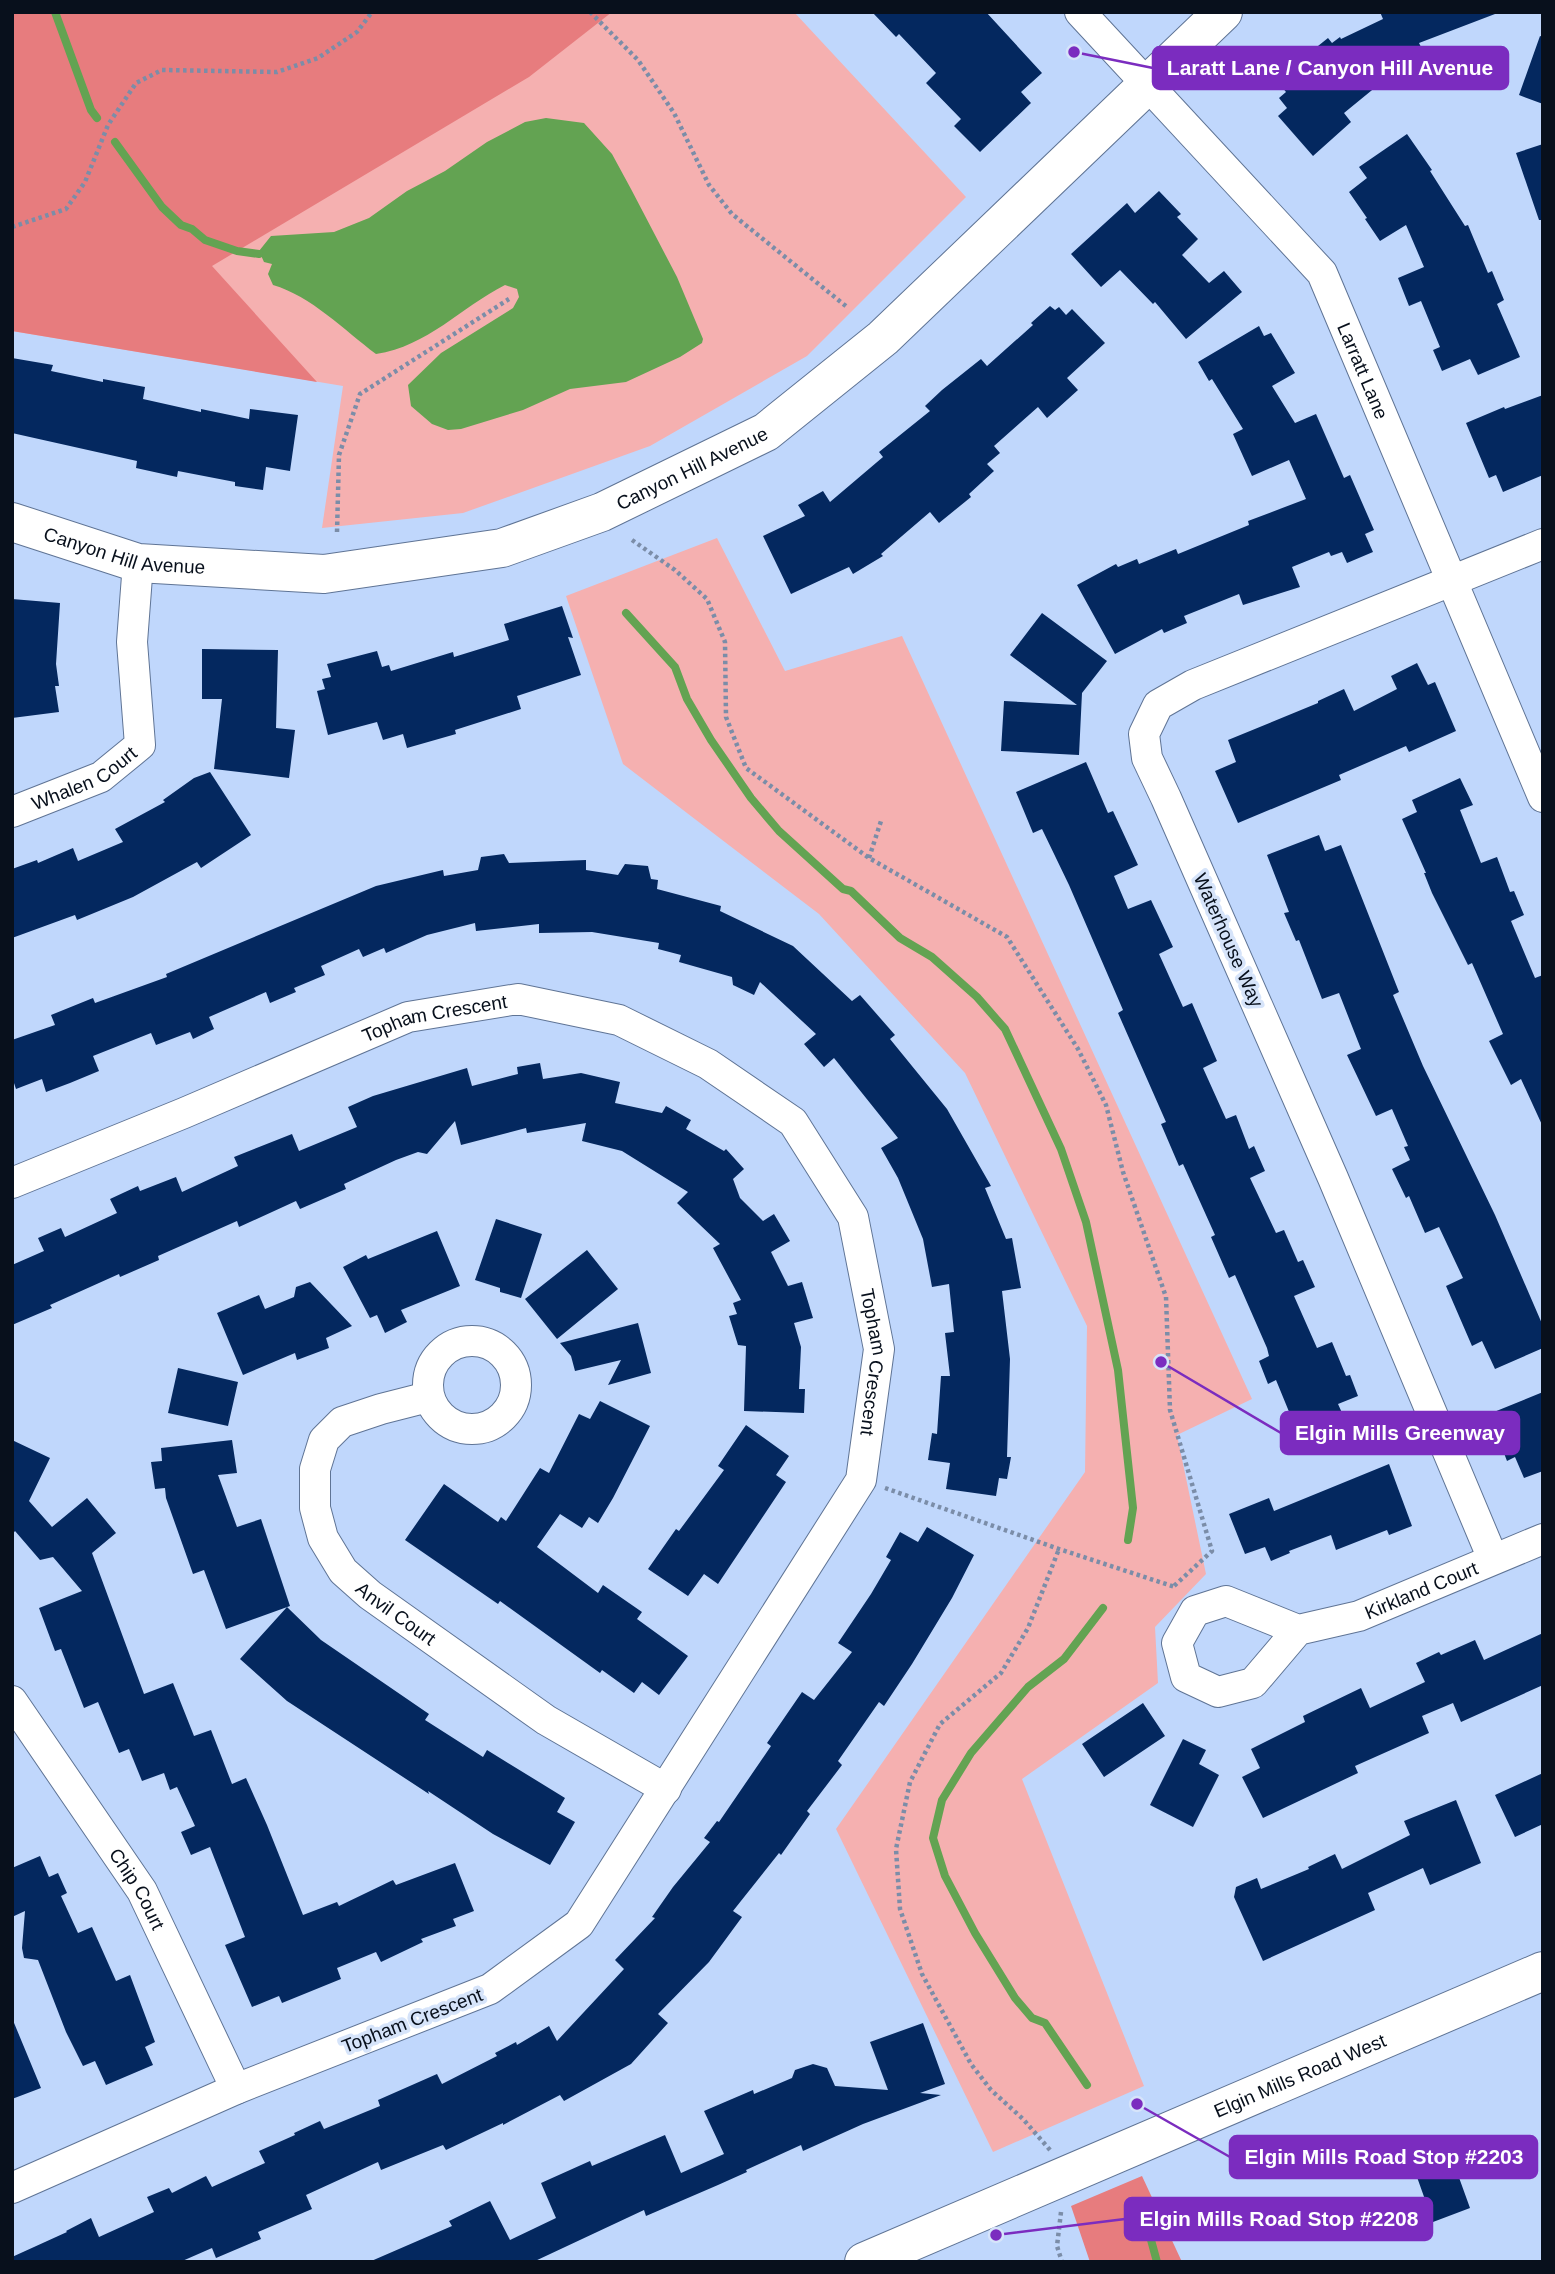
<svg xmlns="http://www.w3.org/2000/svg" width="1555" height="2274" viewBox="0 0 1555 2274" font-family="Arial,sans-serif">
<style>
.green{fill:#f5b0b0}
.forest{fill:#e77c7e}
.water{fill:#63a352}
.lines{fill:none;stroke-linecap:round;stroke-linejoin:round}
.stream{stroke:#63a352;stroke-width:8}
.building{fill:#04285f}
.street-casing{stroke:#5f7495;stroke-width:32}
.secondary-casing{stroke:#5f7495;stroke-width:40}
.path{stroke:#7b8da8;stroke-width:4.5;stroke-dasharray:3.5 3.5;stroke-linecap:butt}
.street{stroke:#fff;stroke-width:30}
.secondary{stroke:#fff;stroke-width:38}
.labels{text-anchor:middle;stroke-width:7;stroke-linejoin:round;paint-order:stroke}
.street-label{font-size:19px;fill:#08101c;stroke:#d6e4fa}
.leader{fill:none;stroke:#7b2cbf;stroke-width:2.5}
.callout-dot{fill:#7b2cbf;stroke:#d6e4fa;stroke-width:2.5}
.callout{fill:#7b2cbf;stroke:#7b2cbf;stroke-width:2.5}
.callout-label{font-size:21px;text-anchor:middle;font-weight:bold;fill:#fff}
</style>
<rect width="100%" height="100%" fill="#c0d7fc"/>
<!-- green -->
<path class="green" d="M 12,12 L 794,12 L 966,197 L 807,356 L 650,446 L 463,513 L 322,528 L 343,386 L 12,331 Z
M 717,538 L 785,671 L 902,636 L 1252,1399 L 1177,1435 L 1206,1574 L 1155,1627 L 1158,1683 L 1022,1779 L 1144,2086 L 993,2152 L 836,1829 L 1085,1472 L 1087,1326 L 965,1073 L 819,914 L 623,764 L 566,596 Z"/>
<!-- forest -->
<path class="forest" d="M 12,12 L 612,12 L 529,77 L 212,266 L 317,382 L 12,331 Z
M 1142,2176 L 1182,2262 L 1090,2262 L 1071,2206 Z"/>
<!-- water -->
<path class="water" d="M 546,118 L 584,123 L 612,154 L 631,189 L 677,277 L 703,339 L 702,343 L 680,357 L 626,382 L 570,389 L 523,410 L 461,429 L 448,430 L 432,424 L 411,406 L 408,385 L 441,353 L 513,308 L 519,297 L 517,289 L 505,285 C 460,308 428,346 376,354 C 344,330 311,296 273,285 L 268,274 L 272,264 L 264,262 L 259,251 L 271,236 L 334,232 L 369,218 L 407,191 L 445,171 L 487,142 L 525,122 Z"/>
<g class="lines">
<!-- stream -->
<path class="stream" d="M 55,12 L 91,110 L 97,118
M 115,142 L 162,207 L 181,225 L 192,229 L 205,240 L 237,251 L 259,254
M 626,613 L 675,667 L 687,699 L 711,740 L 751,798 L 779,831 L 843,889 L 851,891 L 900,938 L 932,957 L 977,997 L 1005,1029 L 1061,1149 L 1086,1222 L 1118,1370 L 1133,1508 L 1128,1540
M 1087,2085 L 1045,2023 L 1032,2018 L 1015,1998 L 975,1933 L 945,1876 L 933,1838 L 942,1800 L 971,1753 L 1028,1687 L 1064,1659 L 1103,1608
M 1141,2203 L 1157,2262"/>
</g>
<!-- building -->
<path class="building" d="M 872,12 L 986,12 L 1042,73 L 1021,92 L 1031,103 L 980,152 L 954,126 L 961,119 L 926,83 L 936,73 L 899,34 L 896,37 Z
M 1380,12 L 1495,14 L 1419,43 L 1428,61 L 1377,86 L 1344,113 L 1351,122 L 1313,156 L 1278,116 L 1287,108 L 1279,98 L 1286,92 L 1268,70 L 1289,52 L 1298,62 L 1328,38 L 1332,43 L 1340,37 L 1341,39 L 1383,19 Z
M 1540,36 L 1543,37 L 1543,104 L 1519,95 Z
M 1407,134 L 1432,170 L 1430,171 L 1465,226 L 1468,225 L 1488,273 L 1492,271 L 1504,300 L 1497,304 L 1520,357 L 1478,375 L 1470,359 L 1442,371 L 1433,350 L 1440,347 L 1421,301 L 1409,306 L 1398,278 L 1424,267 L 1406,225 L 1380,241 L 1365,219 L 1367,218 L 1349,192 L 1367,178 L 1359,167 Z
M 1543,144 L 1543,220 L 1539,220 L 1516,153 Z
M 1159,191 L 1181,214 L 1177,217 L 1198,239 L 1182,255 L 1209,283 L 1224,271 L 1242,292 L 1186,339 L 1155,302 L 1153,304 L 1120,270 L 1101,287 L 1071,254 L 1127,203 L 1135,213 Z
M 1050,306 L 1055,310 L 1059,307 L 1066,315 L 1072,309 L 1105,343 L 1067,378 L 1078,390 L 1047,418 L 1038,407 L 994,446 L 1000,453 L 987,464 L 994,471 L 969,494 L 971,497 L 939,523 L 930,512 L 881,554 L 883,556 L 853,574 L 849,567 L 791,594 L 763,536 L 805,516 L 798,505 L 823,491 L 830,502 L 883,457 L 879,452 L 930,411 L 925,406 L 942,390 L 981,359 L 987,366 L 1033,325 L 1031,323 Z
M 1259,326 L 1264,336 L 1271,333 L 1295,373 L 1272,386 L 1295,423 L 1316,414 L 1344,478 L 1350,475 L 1374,530 L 1365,534 L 1373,552 L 1347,563 L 1342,552 L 1331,556 L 1329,552 L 1292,567 L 1300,587 L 1243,605 L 1239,594 L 1184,616 L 1187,623 L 1164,633 L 1162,629 L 1115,654 L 1077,585 L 1116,564 L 1118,567 L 1137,559 L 1139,564 L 1176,549 L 1178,554 L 1249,525 L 1248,521 L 1306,499 L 1289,460 L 1252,476 L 1233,434 L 1243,429 L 1212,379 L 1209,381 L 1198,362 Z
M 12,358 L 53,365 L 51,371 L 103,382 L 103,379 L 145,387 L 143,399 L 201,412 L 201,409 L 249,419 L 250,409 L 298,415 L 290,471 L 266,467 L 263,490 L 235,486 L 235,482 L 178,471 L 177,477 L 136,468 L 137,461 L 12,433 Z
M 1543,395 L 1543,475 L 1503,492 L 1496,475 L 1489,478 L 1466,423 L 1504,407 L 1505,409 Z
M 12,599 L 60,603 L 56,664 L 59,686 L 55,686 L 59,712 L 12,718 Z
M 562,606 L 573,638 L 568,637 L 581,675 L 517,696 L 521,709 L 455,730 L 456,734 L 407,748 L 403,734 L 383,740 L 377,722 L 328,735 L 317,691 L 325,689 L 322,679 L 331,677 L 327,664 L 377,651 L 382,667 L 389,665 L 391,671 L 453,652 L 454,657 L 509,640 L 504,624 Z
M 1042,613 L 1107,661 L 1082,693 L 1079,755 L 1001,751 L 1004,701 L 1077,705 L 1010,655 Z
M 202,649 L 278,650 L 276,728 L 295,730 L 289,778 L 214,769 L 222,699 L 202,699 Z
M 1417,663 L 1428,685 L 1435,682 L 1456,731 L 1409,752 L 1406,746 L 1339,775 L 1341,780 L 1238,823 L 1215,771 L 1236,762 L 1228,740 L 1318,703 L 1318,701 L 1344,689 L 1354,711 L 1397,689 L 1391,676 Z
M 1086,762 L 1108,813 L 1113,811 L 1138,865 L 1114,876 L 1128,909 L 1151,900 L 1173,947 L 1159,954 L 1183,1007 L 1192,1003 L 1217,1061 L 1203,1068 L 1226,1119 L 1236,1115 L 1249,1149 L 1254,1146 L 1265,1171 L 1250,1178 L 1276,1233 L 1284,1230 L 1298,1262 L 1303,1260 L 1315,1287 L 1294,1296 L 1317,1348 L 1332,1342 L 1346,1376 L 1350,1375 L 1358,1396 L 1338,1404 L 1348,1426 L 1306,1444 L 1302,1433 L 1282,1432 L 1292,1419 L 1276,1380 L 1268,1384 L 1259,1361 L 1269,1356 L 1267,1348 L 1235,1275 L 1229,1278 L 1211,1237 L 1215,1235 L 1183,1164 L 1179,1166 L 1161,1124 L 1166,1122 L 1118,1013 L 1123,1010 L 1069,885 L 1042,829 L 1033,833 L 1016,792 Z
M 210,772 L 251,835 L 201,868 L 197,862 L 133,897 L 77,920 L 75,915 L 12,938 L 12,869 L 37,860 L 38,863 L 73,848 L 78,861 L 123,842 L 115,829 L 165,802 L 163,800 L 194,778 Z
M 1460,778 L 1473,805 L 1460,810 L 1481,863 L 1497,857 L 1510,892 L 1514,891 L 1524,915 L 1511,921 L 1535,978 L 1543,975 L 1543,1127 L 1521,1079 L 1511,1085 L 1489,1041 L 1503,1034 L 1472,963 L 1468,965 L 1432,893 L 1424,873 L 1426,873 L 1402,819 L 1417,812 L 1412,800 Z
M 1319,835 L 1325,851 L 1341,845 L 1399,992 L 1393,995 L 1423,1066 L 1495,1215 L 1543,1326 L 1543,1348 L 1495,1369 L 1482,1341 L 1472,1346 L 1446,1286 L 1463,1278 L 1439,1227 L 1425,1233 L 1409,1196 L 1406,1198 L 1392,1169 L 1410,1160 L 1404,1147 L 1408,1146 L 1392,1109 L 1376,1116 L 1358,1078 L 1347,1055 L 1361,1049 L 1339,993 L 1322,999 L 1299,940 L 1296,941 L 1284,913 L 1289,912 L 1267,855 Z
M 504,854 L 509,863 L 586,860 L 586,870 L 618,875 L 625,864 L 648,866 L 651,879 L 658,880 L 657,889 L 721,906 L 720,911 L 793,946 L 852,1001 L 860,995 L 895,1035 L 890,1039 L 947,1109 L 991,1186 L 985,1188 L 1006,1239 L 1012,1238 L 1021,1288 L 1002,1291 L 1010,1359 L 1007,1457 L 1011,1457 L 1007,1479 L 999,1478 L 996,1496 L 946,1489 L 950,1463 L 928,1460 L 932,1433 L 937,1434 L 941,1376 L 950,1376 L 945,1333 L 954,1332 L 949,1284 L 932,1287 L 923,1239 L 898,1178 L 881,1148 L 898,1138 L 834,1058 L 824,1067 L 804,1044 L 816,1034 L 760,982 L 754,995 L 733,985 L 732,977 L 679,962 L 681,955 L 658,949 L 659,943 L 592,932 L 539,933 L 539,924 L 476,931 L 475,923 L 427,935 L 386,953 L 384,948 L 363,957 L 359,949 L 321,966 L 325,975 L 294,988 L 296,992 L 270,1003 L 266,992 L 209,1017 L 214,1029 L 193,1039 L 190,1032 L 156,1045 L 151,1033 L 93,1056 L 99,1071 L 70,1083 L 46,1092 L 42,1079 L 16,1089 L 12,1077 L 12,1040 L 55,1025 L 51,1015 L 93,998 L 95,1003 L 167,977 L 166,974 L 376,886 L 443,870 L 444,876 L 478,870 L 481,857 Z
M 540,1063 L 543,1079 L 581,1073 L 620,1082 L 615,1103 L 662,1113 L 666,1106 L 691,1120 L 686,1129 L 724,1151 L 726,1149 L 744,1169 L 733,1179 L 740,1198 L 763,1221 L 774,1214 L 790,1241 L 771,1252 L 788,1286 L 802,1282 L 813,1318 L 794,1323 L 801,1347 L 799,1389 L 805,1389 L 804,1413 L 744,1411 L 746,1346 L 738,1345 L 729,1316 L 737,1314 L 733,1303 L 741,1300 L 713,1248 L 720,1244 L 677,1203 L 688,1192 L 622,1151 L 582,1141 L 586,1123 L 527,1133 L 526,1128 L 461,1145 L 455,1121 L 427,1154 L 418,1152 L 396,1160 L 344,1184 L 346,1189 L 300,1209 L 296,1201 L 239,1227 L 237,1221 L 158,1256 L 159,1260 L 120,1277 L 119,1274 L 50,1305 L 52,1308 L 12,1325 L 12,1265 L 44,1251 L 38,1238 L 61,1228 L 65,1237 L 117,1213 L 110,1199 L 138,1186 L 140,1191 L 176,1177 L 182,1192 L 238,1166 L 234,1157 L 292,1134 L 299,1151 L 357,1127 L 348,1107 L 373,1096 L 467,1068 L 472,1086 L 518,1074 L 517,1067 Z
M 496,1219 L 542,1234 L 521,1298 L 500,1292 L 500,1288 L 475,1280 Z
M 437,1231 L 460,1286 L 401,1310 L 407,1322 L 385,1333 L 377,1315 L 370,1318 L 343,1267 L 366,1255 L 368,1259 Z
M 587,1250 L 618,1289 L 557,1339 L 525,1299 Z
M 310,1282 L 352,1326 L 326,1338 L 329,1348 L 297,1360 L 295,1353 L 243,1375 L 217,1313 L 259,1295 L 265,1309 L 294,1297 L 296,1287 Z
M 638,1323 L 651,1373 L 608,1385 L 621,1360 L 575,1371 L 571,1356 L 560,1343 Z
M 178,1368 L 238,1382 L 228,1426 L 168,1413 Z
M 1543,1392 L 1543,1471 L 1524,1478 L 1515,1457 L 1507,1461 L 1489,1414 Z
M 600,1401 L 650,1426 L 613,1498 L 598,1523 L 589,1517 L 582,1528 L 560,1514 L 537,1547 L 598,1593 L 603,1585 L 642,1612 L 637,1619 L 688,1656 L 659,1695 L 642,1682 L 634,1693 L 602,1670 L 600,1673 L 500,1601 L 498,1604 L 405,1540 L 444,1484 L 498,1522 L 501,1517 L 506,1521 L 540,1468 L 549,1473 L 579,1414 L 590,1419 Z
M 746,1425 L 789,1456 L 776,1475 L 786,1482 L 718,1584 L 704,1574 L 688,1596 L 648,1569 L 676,1529 L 679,1531 L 724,1470 L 718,1466 Z
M 12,1440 L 50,1458 L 29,1501 L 52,1527 L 87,1498 L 116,1533 L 92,1553 L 144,1694 L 173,1683 L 194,1736 L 211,1730 L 232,1784 L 246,1778 L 267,1825 L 303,1915 L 337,1902 L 339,1906 L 393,1880 L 396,1885 L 455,1863 L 474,1911 L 453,1919 L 456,1926 L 421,1939 L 423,1942 L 381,1962 L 376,1952 L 337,1968 L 341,1979 L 282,2003 L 279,1996 L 252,2007 L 225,1945 L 245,1937 L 210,1847 L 191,1855 L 181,1832 L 195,1826 L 177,1787 L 170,1790 L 164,1773 L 142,1781 L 129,1749 L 119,1753 L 98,1702 L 84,1708 L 61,1649 L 55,1651 L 39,1608 L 82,1591 L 53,1557 L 40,1560 L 15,1531 L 12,1535 Z
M 232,1440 L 237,1473 L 218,1475 L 237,1527 L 261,1519 L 290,1606 L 226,1629 L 204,1570 L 193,1574 L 166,1498 L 165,1488 L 155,1489 L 151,1462 L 162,1461 L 161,1448 Z
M 1389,1464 L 1412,1526 L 1389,1535 L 1387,1530 L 1336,1550 L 1331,1535 L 1289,1551 L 1290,1553 L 1271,1561 L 1265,1547 L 1245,1554 L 1229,1514 L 1269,1498 L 1274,1511 Z
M 927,1527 L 974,1555 L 952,1598 L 912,1664 L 884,1706 L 879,1702 L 838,1761 L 842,1765 L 807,1811 L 810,1814 L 781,1855 L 779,1853 L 733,1911 L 742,1917 L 709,1962 L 658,2014 L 668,2023 L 631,2064 L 564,2101 L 560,2095 L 503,2125 L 503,2123 L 446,2150 L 443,2145 L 381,2170 L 378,2162 L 306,2195 L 312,2209 L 258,2232 L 261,2239 L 216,2258 L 212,2248 L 180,2262 L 12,2262 L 12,2257 L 67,2232 L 66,2231 L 91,2218 L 99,2237 L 154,2212 L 147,2197 L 169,2188 L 172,2193 L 206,2176 L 212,2187 L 265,2163 L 259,2151 L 295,2135 L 294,2133 L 320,2121 L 324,2129 L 380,2106 L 378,2100 L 437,2074 L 442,2084 L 497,2056 L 495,2053 L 516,2042 L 517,2045 L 549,2026 L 557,2041 L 624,1969 L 615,1960 L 655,1918 L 652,1917 L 673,1887 L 710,1842 L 704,1838 L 717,1821 L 719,1822 L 771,1746 L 767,1743 L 802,1692 L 814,1700 L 852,1652 L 838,1643 L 871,1594 L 891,1560 L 886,1557 L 900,1532 L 918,1542 Z
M 287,1607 L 321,1640 L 429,1714 L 425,1720 L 483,1757 L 487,1750 L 565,1798 L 557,1812 L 575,1822 L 550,1865 L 493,1834 L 428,1791 L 429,1794 L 287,1701 L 240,1659 Z
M 1543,1633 L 1543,1685 L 1461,1722 L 1453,1703 L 1422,1716 L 1429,1733 L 1355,1766 L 1358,1773 L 1263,1818 L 1242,1777 L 1260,1768 L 1251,1749 L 1305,1722 L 1303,1716 L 1361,1688 L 1370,1708 L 1425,1682 L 1416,1663 L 1439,1652 L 1441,1655 L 1475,1640 L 1484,1660 Z
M 1143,1703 L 1165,1736 L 1104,1777 L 1082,1744 Z
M 1183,1739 L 1206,1750 L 1199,1764 L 1219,1775 L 1193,1827 L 1150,1805 Z
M 1543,1773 L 1543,1824 L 1515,1837 L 1495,1795 Z
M 1456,1800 L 1481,1863 L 1430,1885 L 1423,1868 L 1368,1893 L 1375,1910 L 1263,1961 L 1234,1897 L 1236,1887 L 1257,1878 L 1261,1889 L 1309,1869 L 1308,1867 L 1335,1854 L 1342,1869 L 1410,1835 L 1404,1821 Z
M 40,1856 L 49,1877 L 58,1873 L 67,1893 L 61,1896 L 78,1933 L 92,1927 L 116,1981 L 130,1975 L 155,2042 L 145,2047 L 153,2065 L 106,2085 L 95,2061 L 83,2066 L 66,2032 L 38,1960 L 24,1958 L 22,1948 L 25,1911 L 12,1917 L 12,1868 Z
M 12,2018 L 41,2088 L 12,2099 Z
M 923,2023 L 945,2084 L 920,2093 L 941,2095 L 863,2124 L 803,2151 L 801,2145 L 746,2170 L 747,2172 L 718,2185 L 646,2216 L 644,2210 L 533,2262 L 369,2262 L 452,2226 L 449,2221 L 490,2201 L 510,2240 L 556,2218 L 541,2183 L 590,2161 L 592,2166 L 665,2135 L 681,2173 L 724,2154 L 704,2111 L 753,2090 L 754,2094 L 792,2078 L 795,2070 L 813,2064 L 827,2068 L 835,2086 L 888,2090 L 870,2042 Z
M 1444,2136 L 1470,2208 L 1433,2222 L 1407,2149 Z"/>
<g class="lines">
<defs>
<g id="street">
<path id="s1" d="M 1080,12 L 1322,273 L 1543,797"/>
<path id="s2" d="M 12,812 L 101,777 L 140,745 L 132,642 L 138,563"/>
<path id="s3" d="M 12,1183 L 184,1113 L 408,1017 L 518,999 L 619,1020 L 708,1064 L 793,1122 L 853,1217 L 879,1349 L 861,1480 L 579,1924 L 490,1989 L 236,2089 L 12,2188"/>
<circle cx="472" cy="1385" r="44"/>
<path id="s4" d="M 428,1397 L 381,1409 L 342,1422 L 324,1440 L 315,1469 L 315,1508 L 323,1538 L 343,1571 L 370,1595 L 546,1720 L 666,1789"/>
<path d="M 1493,1559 L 1333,1178 L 1166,798 L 1147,758 L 1144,734 L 1158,705 L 1193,685 L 1543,544"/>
<path id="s5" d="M 1298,1630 L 1253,1683 L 1218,1692 L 1186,1677 L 1177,1643 L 1195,1611 L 1226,1601 L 1298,1630 L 1359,1616 L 1543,1539"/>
<path id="s6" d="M 12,1701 L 142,1891 L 236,2089"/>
</g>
<g id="secondary">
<path id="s7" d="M 12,522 L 138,563 L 324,574 L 502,548 L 602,512 L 766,432 L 883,338 L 1223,12"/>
<path id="s8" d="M 864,2262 L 1543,1971"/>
</g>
</defs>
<!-- street casing -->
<use href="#street" class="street-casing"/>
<!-- secondary casing -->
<use href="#secondary" class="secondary-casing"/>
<!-- path -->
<path class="path" d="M 590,12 L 638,60 L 674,113 L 709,185 L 732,214 L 847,307
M 12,227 L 66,209 L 85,182 L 108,125 L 136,83 L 162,70 L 277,72 L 318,58 L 357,32 L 372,12
M 337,532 L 339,455 L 360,394 L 509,299
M 632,540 L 675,570 L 707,599 L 725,642 L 726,717 L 746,768 L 869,858 L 1007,937 L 1078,1049 L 1106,1105 L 1123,1172 L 1166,1297 L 1170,1410 L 1212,1551 L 1174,1586
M 869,858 L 881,821
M 885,1488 L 1059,1549 L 1175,1587
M 1050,2150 L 1023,2119 L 991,2090 L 971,2064 L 922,1974 L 900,1909 L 896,1849 L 910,1782 L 940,1724 L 1001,1673 L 1028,1628 L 1059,1549
M 1061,2212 L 1057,2246 L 1062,2262"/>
<!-- street -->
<use href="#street" class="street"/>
<!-- secondary -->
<use href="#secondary" class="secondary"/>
</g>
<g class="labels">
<!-- street labels -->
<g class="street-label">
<text dy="7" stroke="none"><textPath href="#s1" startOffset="462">Larratt Lane</textPath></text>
<text dy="7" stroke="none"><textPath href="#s7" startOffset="705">Canyon Hill Avenue</textPath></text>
<text dy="7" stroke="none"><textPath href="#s7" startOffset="117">Canyon Hill Avenue</textPath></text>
<text dy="7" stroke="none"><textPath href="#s2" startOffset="80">Whalen Court</textPath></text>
<text transform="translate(1229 940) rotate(66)" y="7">Waterhouse Way</text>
<text dy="7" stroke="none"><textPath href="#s3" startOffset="455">Topham Crescent</textPath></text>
<text dy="7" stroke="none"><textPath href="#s3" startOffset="1106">Topham Crescent</textPath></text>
<text dy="7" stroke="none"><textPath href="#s5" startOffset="453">Kirkland Court</textPath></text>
<text dy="7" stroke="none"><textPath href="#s4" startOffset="322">Anvil Court</textPath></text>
<text dy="7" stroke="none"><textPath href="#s6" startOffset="226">Chip Court</textPath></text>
<text transform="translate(412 2020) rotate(-21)" y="7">Topham Crescent</text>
<text dy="7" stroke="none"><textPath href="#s8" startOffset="474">Elgin Mills Road West</textPath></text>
</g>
</g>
<!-- callouts -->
<path class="leader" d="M1074 52L1153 68M1161 1362L1281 1433M1137 2104L1230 2157M996 2235L1125 2219"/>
<g class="callout-dot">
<circle cx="1074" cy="52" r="7"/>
<circle cx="1161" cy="1362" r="7"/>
<circle cx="1137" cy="2104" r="7"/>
<circle cx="996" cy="2235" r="7"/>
</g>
<g class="callout">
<rect x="1153" y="47" width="355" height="42" rx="7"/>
<rect x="1281" y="1412" width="238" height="42" rx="7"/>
<rect x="1230" y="2136" width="307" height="42" rx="7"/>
<rect x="1125" y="2198" width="307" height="42" rx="7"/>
</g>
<g class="callout-label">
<text x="1330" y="75">Laratt Lane / Canyon Hill Avenue</text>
<text x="1400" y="1440">Elgin Mills Greenway</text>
<text x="1384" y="2164">Elgin Mills Road Stop #2203</text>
<text x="1279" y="2226">Elgin Mills Road Stop #2208</text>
</g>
<!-- border -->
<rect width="1555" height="2274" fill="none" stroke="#08101c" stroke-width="28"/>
</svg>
